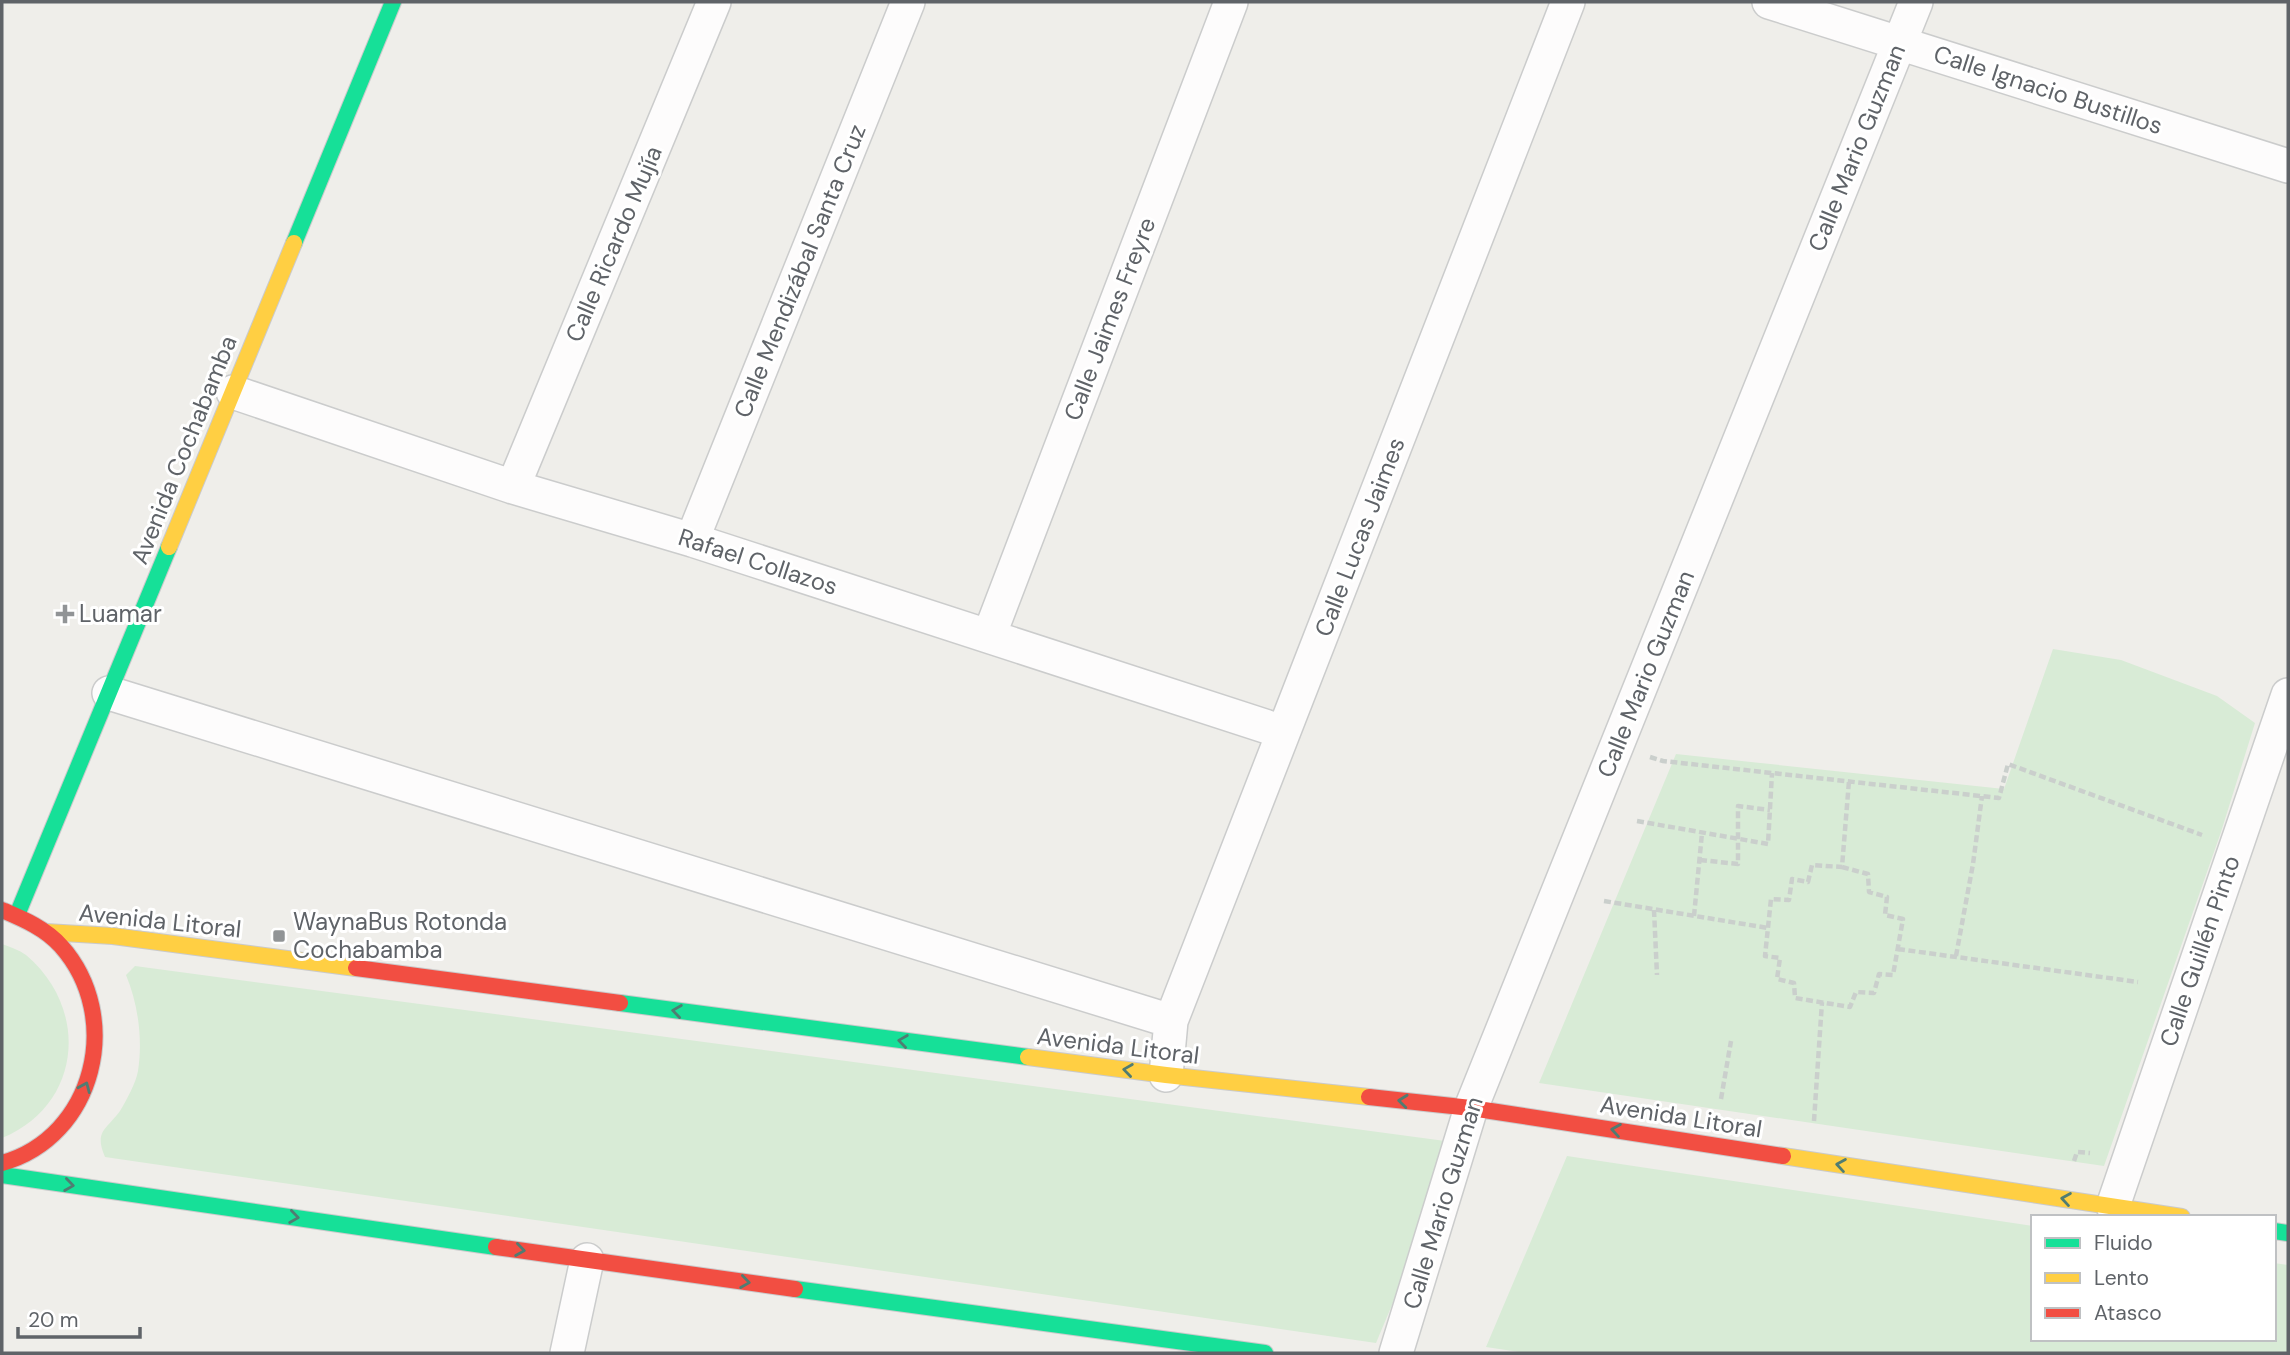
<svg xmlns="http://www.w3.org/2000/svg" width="2290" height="1355" viewBox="0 0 2290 1355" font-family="'DM Sans',sans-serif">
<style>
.green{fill:#d8ebd6}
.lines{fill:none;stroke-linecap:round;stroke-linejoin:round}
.street-casing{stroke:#cbcccc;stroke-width:36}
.fast-casing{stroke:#cacacb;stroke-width:18}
.slow-casing{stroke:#cacacb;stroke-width:18}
.jam-casing{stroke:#cacacb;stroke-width:18}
.path{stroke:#cacfcc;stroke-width:4.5;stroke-dasharray:7 3.5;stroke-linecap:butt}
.street{stroke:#fdfcfc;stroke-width:33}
.fast{stroke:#16e098;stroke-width:16}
.slow{stroke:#ffcf43;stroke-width:16}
.jam{stroke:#f24e42;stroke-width:16}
.oneway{stroke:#507c72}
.poi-dot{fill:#919496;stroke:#fff;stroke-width:2.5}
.labels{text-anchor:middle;stroke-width:6;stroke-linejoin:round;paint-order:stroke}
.street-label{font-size:24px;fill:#5f6368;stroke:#fff}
.poi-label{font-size:24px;fill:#5f6368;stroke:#fff;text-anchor:start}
</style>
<rect width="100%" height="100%" fill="#efeeea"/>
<!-- green -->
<path class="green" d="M 2053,649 L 2121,660 L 2217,696 L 2255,723 L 2221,832 L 2104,1166 L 1539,1083 L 1676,754 L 2004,789 Z
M 2,944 C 10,947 19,950 26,955 C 90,1009 82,1105 2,1138 Z
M 135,966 L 1460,1143 L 1376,1343 L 105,1157 C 94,1131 106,1130 120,1111 C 126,1101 136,1083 138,1071 C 143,1039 138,1004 126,975 Z
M 1567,1156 L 2033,1226 L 2033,1339 L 2274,1339 L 2274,1263 L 2288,1265 L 2288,1353 L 1526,1353 L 1486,1347 Z"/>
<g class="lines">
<defs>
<path id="street" d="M 1769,2 L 2288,166
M 233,392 L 513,487 L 692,540 L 1283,732
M 513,487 L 714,2
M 692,540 L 908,2
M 989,636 L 1231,2
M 109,693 L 1171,1021
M 1166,1075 L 1171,1021 L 1568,2
M 2113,1206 L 2288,695
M 567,1353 L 587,1260
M 1396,1353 L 1471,1108 L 1916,2"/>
<path id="fast" d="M 294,243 L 393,2
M 17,915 L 169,547
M 620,1003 L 1028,1057
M 2,1175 L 496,1247
M 2274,1231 L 2288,1233
M 795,1289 L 1265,1353"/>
<path id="slow" d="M 169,547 L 294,243
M 46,932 L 113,936 L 356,968
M 1028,1057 L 1166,1075 L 1369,1097
M 1783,1156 L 2182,1217"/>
<path id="jam" d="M 2,910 C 23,919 45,928 61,946 C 124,1017 95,1137 2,1163
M 356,968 L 620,1003
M 1369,1097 L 1471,1108 L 1783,1156
M 496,1247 L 795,1289"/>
</defs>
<!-- street casing -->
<use href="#street" class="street-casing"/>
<!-- fast casing -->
<use href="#fast" class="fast-casing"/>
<!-- slow casing -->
<use href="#slow" class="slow-casing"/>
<!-- jam casing -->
<use href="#jam" class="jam-casing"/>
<!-- path -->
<path class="path" d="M 1650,757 L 1663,761 L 1999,798 L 2008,764 L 2202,835
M 1637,821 L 1768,844 L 1772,773
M 1700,860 L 1738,864 L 1738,806 L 1770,810
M 1842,867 L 1868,874 L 1869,892 L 1887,897 L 1885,915 L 1903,919 L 1893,975 L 1879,974 L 1874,993 L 1856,992 L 1850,1007 L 1795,998 L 1794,983 L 1777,979 L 1780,958 L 1765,956 L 1771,899 L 1789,900 L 1792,879 L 1808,882 L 1812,865 L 1842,867 L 1849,781
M 1604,901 L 1768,928
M 1654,910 L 1657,975
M 1694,916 L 1702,833
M 1898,949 L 2138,982
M 1956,956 L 1973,864 L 1982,796
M 1721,1099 L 1731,1041
M 1814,1121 L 1822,1002
M 2074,1161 L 2077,1152 L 2090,1153"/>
<!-- street -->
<use href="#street" class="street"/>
<!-- fast -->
<use href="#fast" class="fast"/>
<!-- slow -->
<use href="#slow" class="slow"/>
<!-- jam -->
<use href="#jam" class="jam"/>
</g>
<!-- one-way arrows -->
<defs><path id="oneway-chevron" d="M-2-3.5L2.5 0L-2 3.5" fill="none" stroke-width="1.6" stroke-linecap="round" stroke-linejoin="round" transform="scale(1.75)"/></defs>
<g class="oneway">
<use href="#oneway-chevron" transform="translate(677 1011) rotate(-172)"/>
<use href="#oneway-chevron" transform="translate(903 1041) rotate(-172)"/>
<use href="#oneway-chevron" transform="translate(1128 1070) rotate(-172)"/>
<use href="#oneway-chevron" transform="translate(85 1087) rotate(-67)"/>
<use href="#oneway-chevron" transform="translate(1403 1101) rotate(-174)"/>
<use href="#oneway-chevron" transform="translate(1616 1130) rotate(-171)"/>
<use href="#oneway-chevron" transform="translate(1841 1165) rotate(-171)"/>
<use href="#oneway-chevron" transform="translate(69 1185) rotate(8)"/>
<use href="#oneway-chevron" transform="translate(2066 1199) rotate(-171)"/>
<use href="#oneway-chevron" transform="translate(294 1217) rotate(8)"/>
<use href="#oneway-chevron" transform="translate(520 1250) rotate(8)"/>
<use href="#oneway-chevron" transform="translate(745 1282) rotate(8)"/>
</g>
<!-- markers -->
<g class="poi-dot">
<path d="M61.5 603.5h7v7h7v7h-7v7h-7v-7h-7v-7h7z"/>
<rect x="272" y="929" width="14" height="14" rx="3.5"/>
</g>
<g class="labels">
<!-- street labels -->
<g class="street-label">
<text transform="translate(2048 90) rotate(18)" y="8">Calle Ignacio Bustillos</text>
<text transform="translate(1857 148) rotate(-68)" y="8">Calle Mario Guzman</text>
<text transform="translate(614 244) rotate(-67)" y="8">Calle Ricardo Mujía</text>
<text transform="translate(800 271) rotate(-68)" y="8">Calle Mendizábal Santa Cruz</text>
<text transform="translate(1110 319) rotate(-69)" y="8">Calle Jaimes Freyre</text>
<text transform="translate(184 450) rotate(-68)" y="8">Avenida Cochabamba</text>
<text transform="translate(1360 537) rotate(-69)" y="8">Calle Lucas Jaimes</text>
<text transform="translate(758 562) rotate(18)" y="8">Rafael Collazos</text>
<text transform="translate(1646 674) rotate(-68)" y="8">Calle Mario Guzman</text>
<text transform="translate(160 921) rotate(6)" y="8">Avenida Litoral</text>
<text transform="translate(2200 951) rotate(-71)" y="8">Calle Guillén Pinto</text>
<text transform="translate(1118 1046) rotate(7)" y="8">Avenida Litoral</text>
<text transform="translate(1681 1117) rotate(9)" y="8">Avenida Litoral</text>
<text transform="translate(1443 1203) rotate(-73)" y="8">Calle Mario Guzman</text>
</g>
<!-- poi labels -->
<g class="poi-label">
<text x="79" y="622">Luamar</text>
<text x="293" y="930">WaynaBus Rotonda<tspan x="293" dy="28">Cochabamba</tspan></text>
</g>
</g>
<!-- border -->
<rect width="2290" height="1355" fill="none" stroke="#5f6368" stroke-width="7"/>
<!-- legend -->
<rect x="2031" y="1215" width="245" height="126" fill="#ffffff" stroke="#bfc1c3" stroke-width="2"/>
<rect x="2045" y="1238" width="35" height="10" fill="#16e098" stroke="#bfc1c3" stroke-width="2"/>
<text x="2094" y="1250" font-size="21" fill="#5f6368">Fluido</text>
<rect x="2045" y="1273" width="35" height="10" fill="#ffcf43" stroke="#bfc1c3" stroke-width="2"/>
<text x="2094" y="1285" font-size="21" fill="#5f6368">Lento</text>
<rect x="2045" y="1308" width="35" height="10" fill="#f24e42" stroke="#bfc1c3" stroke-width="2"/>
<text x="2094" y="1320" font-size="21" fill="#5f6368">Atasco</text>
<!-- scale -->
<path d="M18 1327v10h122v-10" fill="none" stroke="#5f6368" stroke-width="3.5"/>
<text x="28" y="1327" font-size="21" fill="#5f6368" stroke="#ffffff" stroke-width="5" paint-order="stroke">20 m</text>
</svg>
